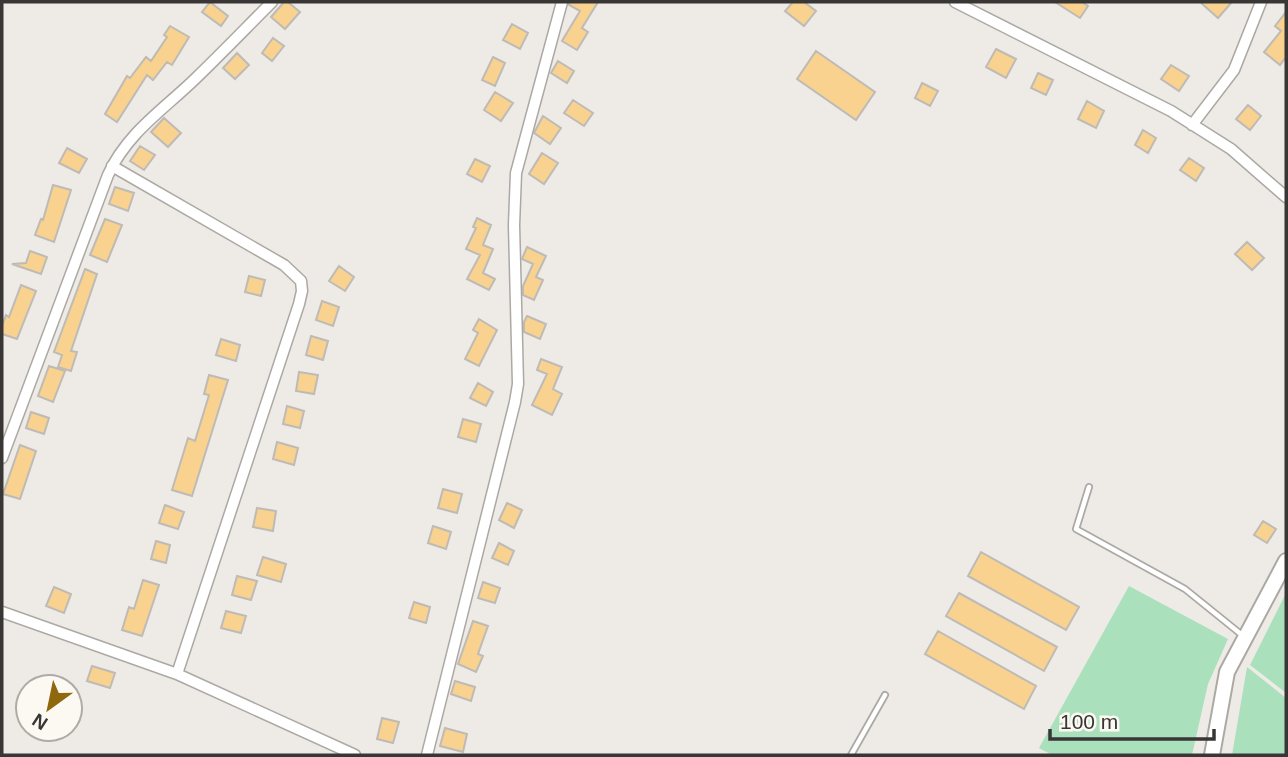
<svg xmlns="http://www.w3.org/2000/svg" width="1288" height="757" viewBox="0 0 1288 757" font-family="Arial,sans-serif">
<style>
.green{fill:#aae1bc}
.building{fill:#f8d28e;stroke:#bebbb6;stroke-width:2}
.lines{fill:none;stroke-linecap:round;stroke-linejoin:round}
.lane-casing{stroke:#aca9a4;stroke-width:8}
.street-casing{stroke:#aca9a4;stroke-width:13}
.secondary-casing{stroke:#aca9a4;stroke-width:18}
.lane{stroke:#fff;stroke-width:4.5}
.street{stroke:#fff;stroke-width:10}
.secondary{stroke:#fff;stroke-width:14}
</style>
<rect width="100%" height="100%" fill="#eeebe6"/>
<!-- green -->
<path class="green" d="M 1129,586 L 1228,639 L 1208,684 L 1192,755 L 1052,755 L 1039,748 Z
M 1286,593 L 1286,693 L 1250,665 Z
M 1247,667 L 1286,698 L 1286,755 L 1232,755 Z"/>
<!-- building -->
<path class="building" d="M 210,2 L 228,16 L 221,26 L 202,12 Z
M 284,2 L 288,2 L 300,12 L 285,29 L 271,17 Z
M 569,2 L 598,2 L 582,28 L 588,32 L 577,50 L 562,41 L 580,11 L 569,5 Z
M 793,2 L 804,2 L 816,11 L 804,26 L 785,11 Z
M 1055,2 L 1082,2 L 1088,6 L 1080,18 Z
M 1200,2 L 1232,2 L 1218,18 Z
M 1286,12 L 1286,57 L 1280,65 L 1264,52 L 1281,31 L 1275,26 Z
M 512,24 L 528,33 L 520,49 L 503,40 Z
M 170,26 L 189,37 L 172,65 L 167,62 L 153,80 L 147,75 L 117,122 L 105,114 L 127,76 L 130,78 L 146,57 L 151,61 L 167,37 L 164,35 Z
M 273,38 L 284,46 L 272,61 L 262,53 Z
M 996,49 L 1016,59 L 1006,78 L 986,67 Z
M 816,51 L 875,92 L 856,120 L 797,79 Z
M 237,53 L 249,65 L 235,79 L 223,68 Z
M 493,57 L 505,63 L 495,86 L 482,80 Z
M 558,61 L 574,71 L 567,83 L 551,73 Z
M 1171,65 L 1189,76 L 1179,91 L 1161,79 Z
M 1038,73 L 1053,80 L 1046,95 L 1031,88 Z
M 922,83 L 938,91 L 930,106 L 915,98 Z
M 495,92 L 513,103 L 501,121 L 484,110 Z
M 573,100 L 593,113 L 584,126 L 564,113 Z
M 1087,101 L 1104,111 L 1096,128 L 1078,119 Z
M 1248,105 L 1261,116 L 1250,130 L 1236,119 Z
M 543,116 L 561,128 L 550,144 L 534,133 Z
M 164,118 L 181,133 L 168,147 L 151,132 Z
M 1143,130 L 1156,138 L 1148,153 L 1135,145 Z
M 140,146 L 155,155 L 144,170 L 130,161 Z
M 67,148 L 87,159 L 79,173 L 59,163 Z
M 542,153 L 558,163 L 544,184 L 529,174 Z
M 1189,158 L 1204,168 L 1196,181 L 1180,170 Z
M 475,159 L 490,166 L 482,182 L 467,174 Z
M 53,185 L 71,190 L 54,242 L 35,235 L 41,219 L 43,220 Z
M 115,187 L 134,193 L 128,211 L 109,204 Z
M 477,218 L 491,225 L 483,245 L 493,249 L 483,273 L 495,279 L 489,290 L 467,279 L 480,255 L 466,249 L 476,228 L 473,227 Z
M 105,219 L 122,225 L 107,262 L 90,255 Z
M 1247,242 L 1264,258 L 1252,270 L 1235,254 Z
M 527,247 L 546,256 L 536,277 L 543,280 L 534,300 L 523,295 L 523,286 L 533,264 L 522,259 Z
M 30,251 L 47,257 L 41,274 L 12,264 L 26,263 Z
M 339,266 L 354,277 L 345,291 L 329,281 Z
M 85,269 L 97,274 L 71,351 L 77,352 L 71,371 L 58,367 L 62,355 L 54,352 Z
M 249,276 L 265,280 L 261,296 L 245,292 Z
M 21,285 L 36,291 L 17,339 L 2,334 L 2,326 L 6,315 L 9,317 Z
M 322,301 L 339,307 L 333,326 L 316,320 Z
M 527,316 L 546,324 L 540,339 L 524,332 L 524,322 Z
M 479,319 L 497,330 L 479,366 L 465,359 L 478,333 L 473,330 Z
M 311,336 L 328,341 L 323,360 L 306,355 Z
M 221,339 L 240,345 L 236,361 L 216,355 Z
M 541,359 L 562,367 L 553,389 L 562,394 L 552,415 L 532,405 L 547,374 L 537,370 Z
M 49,366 L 65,371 L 53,402 L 38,396 Z
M 299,372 L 318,375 L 314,394 L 296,391 Z
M 209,375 L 228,380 L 192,496 L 172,490 L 188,438 L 195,441 L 209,395 L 204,394 Z
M 478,383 L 493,392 L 486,406 L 470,398 Z
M 287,406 L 304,411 L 300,428 L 283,424 Z
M 31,412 L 49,418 L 44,434 L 26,428 Z
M 463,419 L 481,424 L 476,442 L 458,437 Z
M 277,442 L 298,448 L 294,465 L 273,459 Z
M 20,445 L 36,451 L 20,499 L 3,494 Z
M 443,489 L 462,494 L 457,513 L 438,508 Z
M 507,503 L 522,510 L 514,528 L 499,520 Z
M 165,505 L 184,512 L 178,529 L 159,523 Z
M 257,508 L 276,511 L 273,531 L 253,527 Z
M 1263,521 L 1276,529 L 1267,543 L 1254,535 Z
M 433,526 L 451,532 L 446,549 L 428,543 Z
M 156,541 L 170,545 L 166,563 L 151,559 Z
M 499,543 L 514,551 L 508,565 L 492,558 Z
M 981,552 L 1079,607 L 1066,630 L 968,576 Z
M 263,557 L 286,564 L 281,582 L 257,575 Z
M 237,576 L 257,581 L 251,600 L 232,595 Z
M 143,580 L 159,585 L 142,636 L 122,630 L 129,607 L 134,609 Z
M 483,582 L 500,588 L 495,603 L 478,598 Z
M 54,587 L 71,594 L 64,613 L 46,606 Z
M 959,593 L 1057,647 L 1044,671 L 946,616 Z
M 414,602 L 430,607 L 426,623 L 409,618 Z
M 226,611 L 246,616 L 241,633 L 221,628 Z
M 473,621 L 488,626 L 478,654 L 483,656 L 476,672 L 458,664 Z
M 938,631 L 1036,686 L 1024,709 L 925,654 Z
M 92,666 L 115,673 L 110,688 L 87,681 Z
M 455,681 L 475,687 L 471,701 L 451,694 Z
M 382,718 L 399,722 L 393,743 L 377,739 Z
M 445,728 L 467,734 L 463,752 L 440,746 Z"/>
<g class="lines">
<defs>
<path id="lane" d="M 1089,487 L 1076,529 L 1185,589 L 1242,635
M 851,755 L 885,695"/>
<path id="street" d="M 955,2 L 1171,111 L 1231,149 L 1286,197
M 1192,125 L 1234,70 L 1261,2
M 112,166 L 284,265 L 301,281 L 302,291 L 299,304 L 177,674
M 2,458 L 108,175 C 127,133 163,110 195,79 C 221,54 246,28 272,2
M 2,612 L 177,674 L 355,755
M 427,755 L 515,402 L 518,384 L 514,225 L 516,173 L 562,2"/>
<path id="secondary" d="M 1212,755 L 1227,672 L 1286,561"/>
</defs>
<!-- lane casing -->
<use href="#lane" class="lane-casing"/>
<!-- street casing -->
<use href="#street" class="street-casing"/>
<!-- secondary casing -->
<use href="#secondary" class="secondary-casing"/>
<!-- lane -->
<use href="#lane" class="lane"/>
<!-- street -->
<use href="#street" class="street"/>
<!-- secondary -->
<use href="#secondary" class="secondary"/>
</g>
<!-- border -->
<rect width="1288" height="757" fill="none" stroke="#383735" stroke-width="7"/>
<!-- north arrow -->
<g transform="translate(49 708) rotate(213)"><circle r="33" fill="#fcf9f3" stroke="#aeaba7" stroke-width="2"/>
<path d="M0-5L12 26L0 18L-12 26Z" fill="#8f680d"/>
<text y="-10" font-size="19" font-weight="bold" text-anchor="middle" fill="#383735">N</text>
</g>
<!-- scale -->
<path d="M1050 729v10h164v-10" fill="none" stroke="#383735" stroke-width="3.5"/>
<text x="1060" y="729" font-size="21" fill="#383735" stroke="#fcf9f3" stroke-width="5" paint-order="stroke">100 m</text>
</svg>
